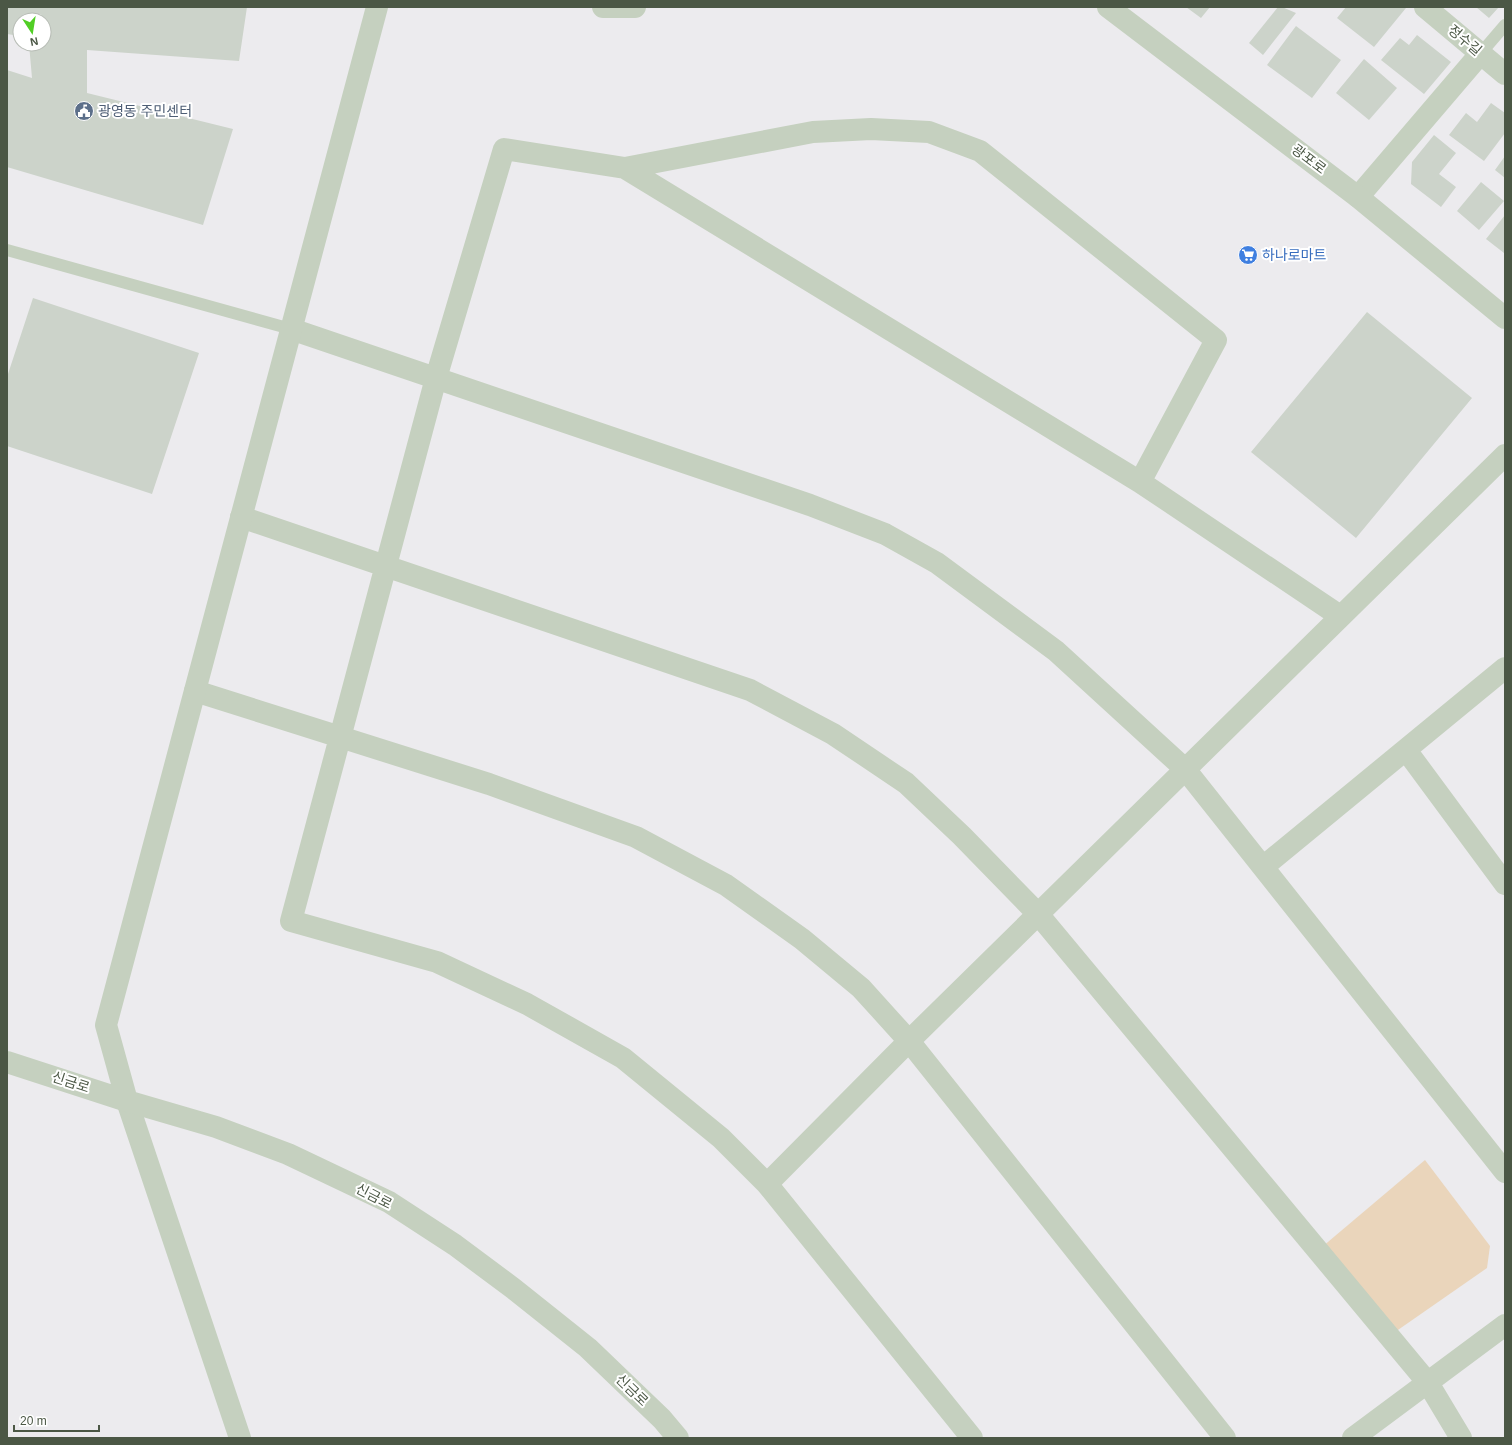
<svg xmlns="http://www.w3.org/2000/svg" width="1512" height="1445" viewBox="0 0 1512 1445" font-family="Arial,'Noto Sans KR',sans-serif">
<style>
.green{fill:#ead5bb}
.building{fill:#ccd3ca}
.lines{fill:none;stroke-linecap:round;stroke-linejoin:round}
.service{stroke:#c5d0bf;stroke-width:12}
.minor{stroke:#c5d0bf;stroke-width:22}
.tertiary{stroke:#c5d0bf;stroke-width:22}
.labels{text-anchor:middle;stroke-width:4;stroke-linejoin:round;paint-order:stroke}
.street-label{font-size:14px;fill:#4b5745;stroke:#fff}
.service-label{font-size:14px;fill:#4e5e75;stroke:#fff;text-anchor:start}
.shop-label{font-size:14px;fill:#366cbe;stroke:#fff;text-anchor:start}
</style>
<rect width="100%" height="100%" fill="#ecebee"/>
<!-- green -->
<path class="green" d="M 1425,1160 L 1490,1246 L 1487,1268 L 1395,1332 L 1322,1247 Z"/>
<!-- building -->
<path class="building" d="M 7,7 L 247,7 L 239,61 L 87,50 L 87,93 L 233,129 L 203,225 L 7,167 L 7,70 L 32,78 L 29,44 L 44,44 L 44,20 L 20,20 L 20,36 L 7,34 Z
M 1186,7 L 1210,7 L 1201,18 Z
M 1278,7 L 1282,7 L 1296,13 L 1263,55 L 1249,43 Z
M 1346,7 L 1404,7 L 1406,8 L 1374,47 L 1337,18 Z
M 1476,7 L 1499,7 L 1489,18 Z
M 1296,26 L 1341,60 L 1312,98 L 1267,65 Z
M 1417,35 L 1451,62 L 1424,94 L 1381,60 L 1400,38 L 1409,45 Z
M 1364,59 L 1397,88 L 1369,120 L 1336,93 Z
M 1491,103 L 1505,113 L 1505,133 L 1484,161 L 1449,135 L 1466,113 L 1477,122 Z
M 1434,135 L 1456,153 L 1439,174 L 1456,187 L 1441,207 L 1411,184 L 1412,162 Z
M 1505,156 L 1505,178 L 1495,170 Z
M 1481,182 L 1504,201 L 1479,230 L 1457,211 Z
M 1505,215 L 1505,251 L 1504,253 L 1486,239 Z
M 33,298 L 199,353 L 152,494 L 7,446 L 7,377 Z
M 1367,312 L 1472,398 L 1356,538 L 1251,452 Z"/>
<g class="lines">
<!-- service -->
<path class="service" d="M 1481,53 L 1505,25
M 7,250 L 291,329"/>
<!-- minor -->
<path class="minor" d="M 603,7 L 635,7
M 1425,7 L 1505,74
M 625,168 L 813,132 L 871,129 L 929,132 L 980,151 L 1216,340 L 1140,482
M 1358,197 L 1481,53
M 291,329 L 810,505 L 885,534 L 937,563 L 1056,651 L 1185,769 L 1505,1172
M 241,517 L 750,690 L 833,734 L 906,783 L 962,836 L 1038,914 L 1428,1383 L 1461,1438
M 195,691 L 489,784 L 636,837 L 726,885 L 802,939 L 861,988 L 909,1041 L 1225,1438
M 1406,750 L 1505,884
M 1263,867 L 1505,668
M 127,1101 L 240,1438
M 767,1184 L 909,1041 L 1505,455
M 972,1438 L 767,1184 L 721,1138 L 623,1058 L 527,1004 L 437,962 L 291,921 L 436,378 L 504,149 L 625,168 L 1140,482 L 1340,616
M 1353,1438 L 1505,1325"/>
<!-- tertiary -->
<path class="tertiary" d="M 1108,7 L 1358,197 L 1505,318
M 7,1062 L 127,1101 L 216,1127 L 288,1154 L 389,1202 L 455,1245 L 514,1289 L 588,1348 L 662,1419 L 678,1438
M 127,1101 L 106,1025 L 377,7"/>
</g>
<!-- icons -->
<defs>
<symbol id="civic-disc" viewBox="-11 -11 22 22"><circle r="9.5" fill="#5c6f8a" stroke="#fff"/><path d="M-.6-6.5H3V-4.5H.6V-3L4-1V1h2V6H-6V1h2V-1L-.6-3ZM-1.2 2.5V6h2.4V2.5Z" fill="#fff"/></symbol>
<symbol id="supermarket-disc" viewBox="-11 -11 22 22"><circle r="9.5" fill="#3f7fe0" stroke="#fff"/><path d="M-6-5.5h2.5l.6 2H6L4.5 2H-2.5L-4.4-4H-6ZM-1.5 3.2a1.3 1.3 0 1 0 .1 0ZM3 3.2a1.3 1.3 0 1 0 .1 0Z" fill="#fff"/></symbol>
</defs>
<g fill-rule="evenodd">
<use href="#civic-disc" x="73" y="100" width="22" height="22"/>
<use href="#supermarket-disc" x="1237" y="244" width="22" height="22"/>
</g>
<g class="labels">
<!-- street labels -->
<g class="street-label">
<text transform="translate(1465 40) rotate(40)" y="5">정수길</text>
<text transform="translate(1309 159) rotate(37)" y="5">광포로</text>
<text transform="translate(71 1082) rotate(18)" y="5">신금로</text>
<text transform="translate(374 1196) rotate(27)" y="5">신금로</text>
<text transform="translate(632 1390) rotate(44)" y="5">신금로</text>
</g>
<!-- service labels -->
<g class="service-label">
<text x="98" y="116">광영동 주민센터</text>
</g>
<!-- shop labels -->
<g class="shop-label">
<text x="1262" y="260">하나로마트</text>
</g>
</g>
<!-- border -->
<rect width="1512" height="1445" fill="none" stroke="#4b5745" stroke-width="16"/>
<!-- north arrow -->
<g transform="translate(32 32) rotate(168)"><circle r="19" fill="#ffffff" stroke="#b7bcb5"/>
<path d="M0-3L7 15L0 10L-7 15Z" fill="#51ce25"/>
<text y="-6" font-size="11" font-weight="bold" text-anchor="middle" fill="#4b5745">N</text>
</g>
<!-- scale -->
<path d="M14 1425v6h85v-6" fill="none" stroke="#4b5745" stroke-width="2"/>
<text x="20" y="1425" font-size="12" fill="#4b5745" stroke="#ffffff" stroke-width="3" paint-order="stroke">20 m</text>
</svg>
